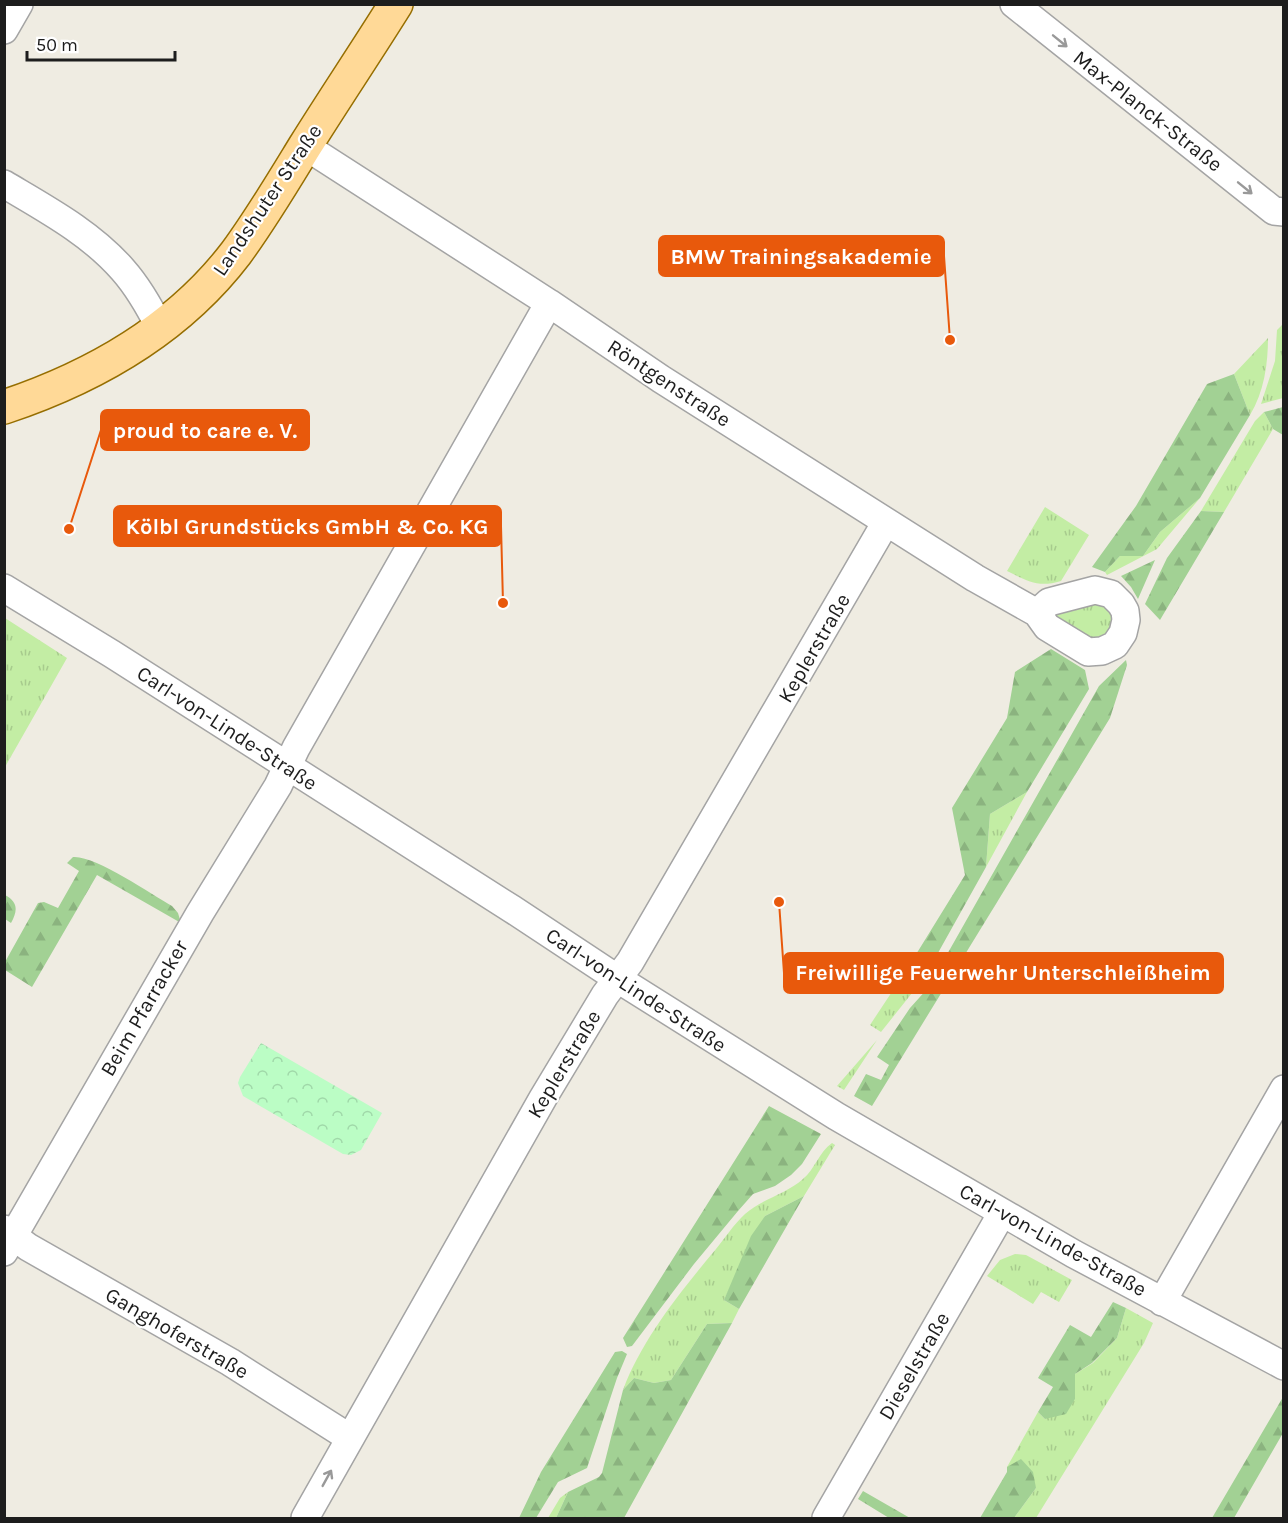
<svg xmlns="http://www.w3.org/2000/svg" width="1288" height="1523" viewBox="0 0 1288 1523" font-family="Karla,sans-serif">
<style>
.grass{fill:url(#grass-tufts)}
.forest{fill:url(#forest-firs)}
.park{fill:url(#park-crowns)}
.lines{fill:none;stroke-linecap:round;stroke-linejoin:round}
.minor-casing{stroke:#a4a4a4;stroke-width:30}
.major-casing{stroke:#966e00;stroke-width:36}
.minor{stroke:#fff;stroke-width:27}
.major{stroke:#ffd997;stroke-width:33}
.oneway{stroke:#999}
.labels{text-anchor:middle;stroke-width:4.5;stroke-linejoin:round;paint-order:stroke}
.street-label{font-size:21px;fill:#1d1d1d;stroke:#fff}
.leader{fill:none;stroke:#e8590c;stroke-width:2}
.callout-dot{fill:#e8590c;stroke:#fff;stroke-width:2}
.callout{fill:#e8590c;stroke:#e8590c;stroke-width:2}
.callout-label{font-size:22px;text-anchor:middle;font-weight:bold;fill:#fff}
</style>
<defs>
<pattern id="grass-tufts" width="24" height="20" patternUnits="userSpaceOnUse" patternTransform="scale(1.5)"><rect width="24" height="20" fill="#c3eda4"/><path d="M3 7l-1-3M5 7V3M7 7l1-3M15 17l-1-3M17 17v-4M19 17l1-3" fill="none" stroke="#a7cb8d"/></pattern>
<pattern id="forest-firs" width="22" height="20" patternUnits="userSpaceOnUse" patternTransform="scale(1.5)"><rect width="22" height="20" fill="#a2d194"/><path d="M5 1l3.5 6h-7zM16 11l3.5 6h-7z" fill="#8bb37f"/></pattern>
<pattern id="park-crowns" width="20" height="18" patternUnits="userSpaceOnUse" patternTransform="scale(1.5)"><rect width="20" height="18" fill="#bbfdc5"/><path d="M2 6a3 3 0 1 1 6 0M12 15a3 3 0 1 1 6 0" fill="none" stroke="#a0d8a9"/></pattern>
</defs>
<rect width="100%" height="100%" fill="#efece2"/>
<!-- grass -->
<path class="grass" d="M 1283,324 L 1283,398 L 1261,404 L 1275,361 L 1277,330 Z
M 1268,338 C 1268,364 1264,392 1250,415 L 1234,374 Z
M 1264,412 L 1273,429 L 1224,512 L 1201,511 L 1255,421 Z
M 1200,498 L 1157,549 L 1107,575 L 1105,572 L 1120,556 L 1143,556 L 1160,532 Z
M 1045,507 L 1089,535 L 1061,581 C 1038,588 1027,581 1007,571 Z
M 1092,603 C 1122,606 1116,629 1096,641 L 1056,619 L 1053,614 Z
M 5,618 L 67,658 L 5,767 Z
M 1027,792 L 986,867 L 990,814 Z
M 907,969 L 924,978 L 881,1032 L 870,1025 Z
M 877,1040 L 844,1090 L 837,1086 Z
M 832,1143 L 835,1145 L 804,1196 L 765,1216 L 724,1300 L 739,1309 L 732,1323 L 707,1324 L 671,1380 L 654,1383 L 634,1378 L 623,1390 C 642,1339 681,1291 716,1249 C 725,1238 734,1224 745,1214 C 762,1199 786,1194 803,1179 C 815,1169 819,1152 832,1143 Z
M 1015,1254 L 1026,1255 L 1072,1280 L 1059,1302 L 1041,1292 L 1033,1304 L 987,1276 L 1000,1260 Z
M 1126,1308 L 1153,1323 L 1144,1343 L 1036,1518 L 1014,1518 L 1036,1488 L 1007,1467 L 1038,1412 L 1045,1419 L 1075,1399 L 1075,1374 L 1093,1363 L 1117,1338 Z
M 568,1492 L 556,1518 L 548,1518 L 560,1498 Z"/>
<!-- forest -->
<path class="forest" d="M 1234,374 L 1250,415 L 1200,498 L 1160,532 L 1143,556 L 1120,556 L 1105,572 L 1092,567 L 1136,506 L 1207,384 Z
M 1283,407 L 1284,407 L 1283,435 L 1273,429 L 1264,412 Z
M 1201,511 L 1224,512 L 1160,620 L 1145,604 L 1167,558 Z
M 1155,560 L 1138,599 L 1131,587 L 1121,576 Z
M 1051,649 L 1085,670 L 1089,689 L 1027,792 L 990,814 L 986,867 L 924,978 L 907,969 L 965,875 L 952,808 L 1007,718 L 1015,672 Z
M 1126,660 L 1127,665 L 1110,718 L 872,1106 L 854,1096 L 866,1074 L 881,1080 L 889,1065 L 877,1057 L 910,1008 L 928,988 L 1099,686 Z
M 73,857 C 95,855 151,894 172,906 L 178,913 L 181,923 L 97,875 L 32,987 L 5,970 L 5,962 L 38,903 L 44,902 L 58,908 L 79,871 L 67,863 Z
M 5,895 C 18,902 18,910 11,923 L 5,919 Z
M 769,1106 L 821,1134 L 802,1164 L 791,1175 L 775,1186 L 753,1194 L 738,1211 L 694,1264 L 632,1346 L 627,1347 L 623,1338 Z
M 804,1196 L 739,1309 L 724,1300 L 751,1236 L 765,1216 Z
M 1113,1302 L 1126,1308 L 1117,1338 L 1092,1363 L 1075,1374 L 1075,1399 L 1066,1414 L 1045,1419 L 1038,1412 L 1053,1387 L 1038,1378 L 1070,1325 L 1091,1337 Z
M 732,1323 L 624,1518 L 556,1518 L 568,1492 L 599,1477 L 602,1473 L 623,1390 L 634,1378 L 654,1383 L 671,1380 L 707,1324 Z
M 622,1351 L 627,1354 L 617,1378 L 587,1468 L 558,1482 L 536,1518 L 519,1518 L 541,1472 L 615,1352 Z
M 1283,1397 L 1283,1433 L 1234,1518 L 1212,1518 Z
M 1021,1459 L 1033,1472 L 1036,1488 L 1014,1518 L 980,1518 L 1007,1472 L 1007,1467 Z
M 863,1491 L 910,1518 L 889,1518 L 858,1499 Z"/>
<!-- park -->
<path class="park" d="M 261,1043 L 382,1113 L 361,1150 L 351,1155 L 343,1154 L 243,1096 L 238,1083 L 240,1077 Z"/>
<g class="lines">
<defs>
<path id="minor" d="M 1014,4 L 1274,211 L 1284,212
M 4,30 L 19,4
M 305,146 L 549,303 L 661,379 L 975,578 L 1037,613 L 1047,627 L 1088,652 L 1102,651 L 1115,645 L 1123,633 L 1126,620 L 1125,611 L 1121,604 L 1111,594 L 1095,590 L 1049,602 L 1037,613
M 4,184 C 46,209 91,233 123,270 C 138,287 150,308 160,328
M 4,588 L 112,654 L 512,909 L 618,979 L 836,1116 L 1074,1254 L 1284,1366
M 4,1229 L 28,1247 L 230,1362 L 350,1438
M 4,1252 L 200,913 L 278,786 L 296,748 L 549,303
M 1162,1302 L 1284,1089
M 305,1518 L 543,1098 L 605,995 L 630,962 L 886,522
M 826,1518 L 1002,1213"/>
<path id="major" d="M 4,407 C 94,377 178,329 236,253 C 261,219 283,182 305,146 C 335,98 366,52 396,4"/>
</defs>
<!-- minor casing -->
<use href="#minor" class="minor-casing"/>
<!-- major casing -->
<use href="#major" class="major-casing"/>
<!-- minor -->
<use href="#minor" class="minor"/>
<!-- major -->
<use href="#major" class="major"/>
</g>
<!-- one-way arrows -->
<defs><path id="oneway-shaft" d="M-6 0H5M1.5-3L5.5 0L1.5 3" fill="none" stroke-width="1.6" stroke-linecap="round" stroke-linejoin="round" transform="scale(1.5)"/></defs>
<g class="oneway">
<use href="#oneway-shaft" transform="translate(1060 41) rotate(39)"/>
<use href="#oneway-shaft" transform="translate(1245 188) rotate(39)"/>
<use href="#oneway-shaft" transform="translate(327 1478) rotate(-61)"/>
</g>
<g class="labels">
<!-- street labels -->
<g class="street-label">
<text transform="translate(1148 111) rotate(38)" y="7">Max-Planck-Straße</text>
<text transform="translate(267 200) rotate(-56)" y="7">Landshuter Straße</text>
<text transform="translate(669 383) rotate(33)" y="7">Röntgenstraße</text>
<text transform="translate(814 648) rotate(-60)" y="7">Keplerstraße</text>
<text transform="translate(227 728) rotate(33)" y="7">Carl-von-Linde-Straße</text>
<text transform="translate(636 990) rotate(33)" y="7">Carl-von-Linde-Straße</text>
<text transform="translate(144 1008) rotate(-60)" y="7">Beim Pfarracker</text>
<text transform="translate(564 1064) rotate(-59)" y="7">Keplerstraße</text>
<text transform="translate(1053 1240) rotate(29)" y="7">Carl-von-Linde-Straße</text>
<text transform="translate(177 1333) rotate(30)" y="7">Ganghoferstraße</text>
<text transform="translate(914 1366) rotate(-60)" y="7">Dieselstraße</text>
</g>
</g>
<!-- callouts -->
<path class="leader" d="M950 340L944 256M69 529L101 430M503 603L501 526M779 902L784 973"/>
<g class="callout-dot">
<circle cx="950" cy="340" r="6"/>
<circle cx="69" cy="529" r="6"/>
<circle cx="503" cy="603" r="6"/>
<circle cx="779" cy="902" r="6"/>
</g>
<g class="callout">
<rect x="659" y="236" width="285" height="40" rx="6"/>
<rect x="101" y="410" width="208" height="40" rx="6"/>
<rect x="114" y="506" width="387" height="40" rx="6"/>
<rect x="784" y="953" width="439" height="40" rx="6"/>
</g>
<g class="callout-label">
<text x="801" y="264">BMW Trainingsakademie</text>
<text x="205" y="438">proud to care e. V.</text>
<text x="307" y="534">Kölbl Grundstücks GmbH &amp; Co. KG</text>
<text x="1003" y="980">Freiwillige Feuerwehr Unterschleißheim</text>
</g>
<!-- border -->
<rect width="1288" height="1523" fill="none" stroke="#1d1d1d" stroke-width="12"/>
<!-- scale -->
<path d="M27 51v9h148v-9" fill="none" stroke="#1d1d1d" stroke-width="3"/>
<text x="36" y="51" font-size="18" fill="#1d1d1d" stroke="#ffffff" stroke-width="4.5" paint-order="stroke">50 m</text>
</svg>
